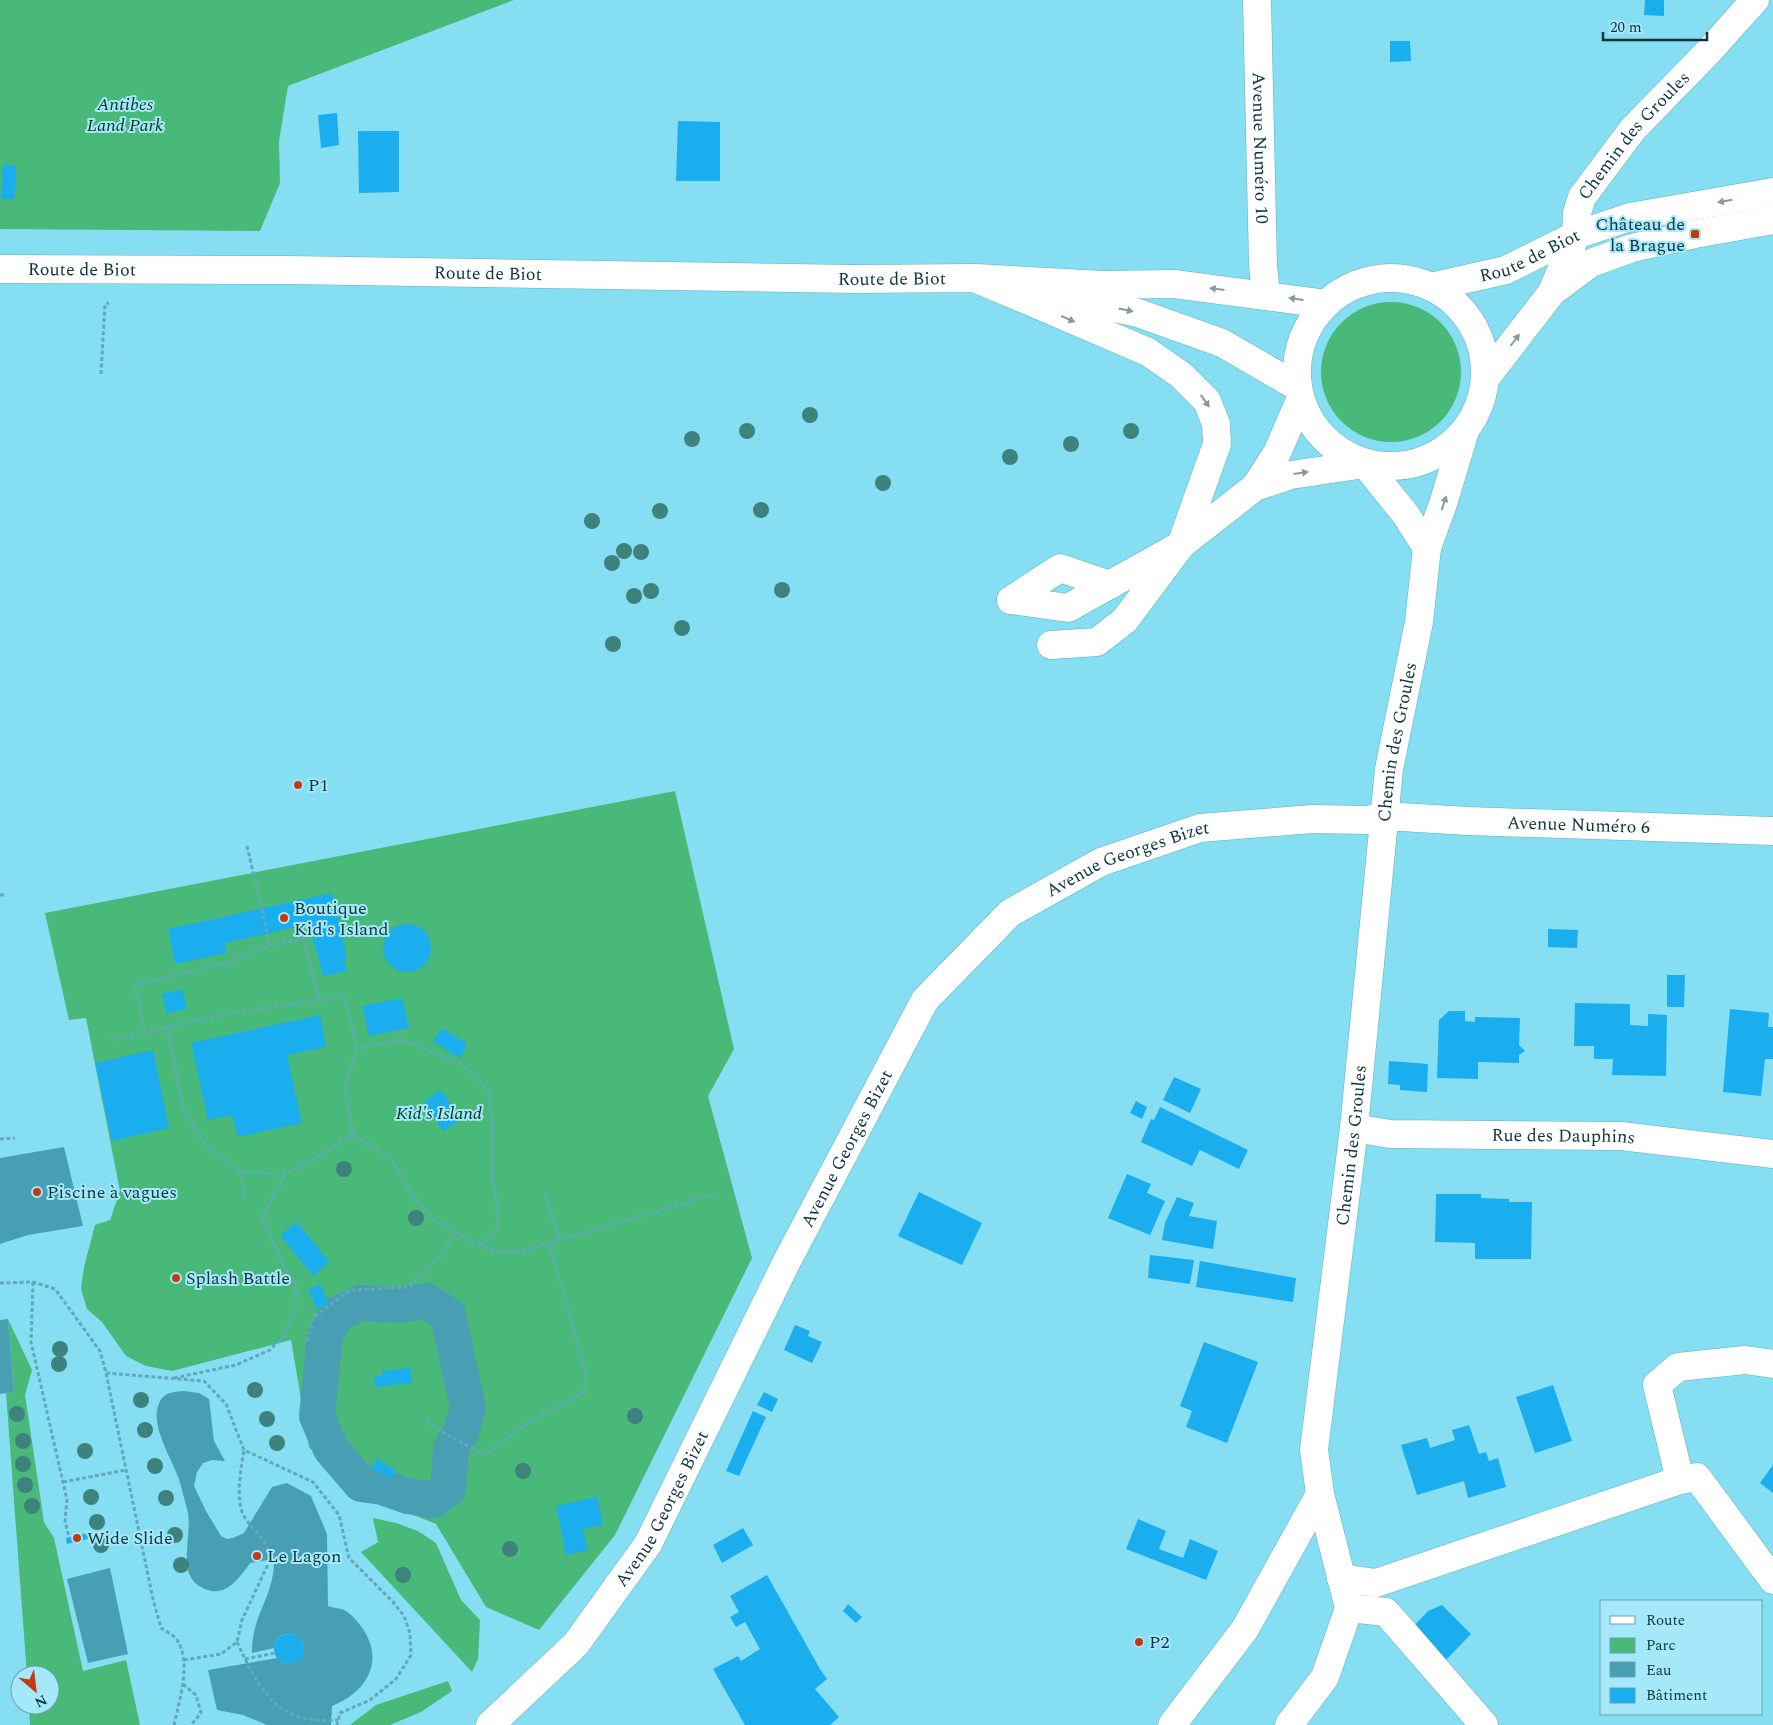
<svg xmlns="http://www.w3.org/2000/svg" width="1773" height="1725" viewBox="0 0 1773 1725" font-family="Spectral,serif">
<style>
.green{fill:#49b979}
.water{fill:#489fb3}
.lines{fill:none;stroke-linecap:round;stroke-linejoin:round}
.canal{stroke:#489fb3;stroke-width:36}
.building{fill:#1aaeef}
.minor-casing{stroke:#59b1c6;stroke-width:29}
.major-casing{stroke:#59b1c6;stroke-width:29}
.path{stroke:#61a9ba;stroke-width:3;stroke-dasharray:4 2.5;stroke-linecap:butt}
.minor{stroke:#fff;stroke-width:28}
.major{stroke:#fff;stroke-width:28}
.tree{fill:#3d827d}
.oneway{fill:#879a9e}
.poi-dot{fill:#c23912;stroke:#a4e8f9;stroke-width:2}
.labels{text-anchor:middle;stroke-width:4;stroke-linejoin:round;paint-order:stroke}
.park-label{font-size:18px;font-style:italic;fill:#02361c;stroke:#a4e8f9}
.street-label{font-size:18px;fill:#0f363e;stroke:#a4e8f9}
.poi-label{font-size:18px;fill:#0f363e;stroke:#a4e8f9;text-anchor:start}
</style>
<rect width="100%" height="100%" fill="#86def3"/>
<!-- green -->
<path class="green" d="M 0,0 L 514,0 L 288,86 L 279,141 L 280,183 L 260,231 L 0,229 Z
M1321 372a70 70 0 1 1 140 0a70 70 0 1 1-140 0Z
M 675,791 L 734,1049 L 708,1096 L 752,1258 L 615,1535 L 539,1630 L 486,1607 L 436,1524 L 349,1489 L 309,1447 L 291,1340 L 172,1371 L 146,1366 L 126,1356 L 102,1322 L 87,1309 L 81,1289 L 84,1267 L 95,1225 L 110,1220 L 120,1191 L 86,1018 L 69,1020 L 45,913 Z
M 8,1319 L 32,1370 L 25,1395 L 44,1522 L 54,1538 L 83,1671 L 126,1660 L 140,1725 L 30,1725 L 29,1705 L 50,1705 L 50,1675 L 27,1675 L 6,1393 L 14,1392 Z
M 373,1518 L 396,1523 L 418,1531 L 436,1543 L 461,1600 L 480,1620 L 478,1659 L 472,1672 L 361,1552 L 378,1542 Z
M 448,1681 L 452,1691 L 421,1712 L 390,1725 L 350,1725 L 376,1705 Z"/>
<!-- water -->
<path class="water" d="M 64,1147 L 83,1226 L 28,1235 L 0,1244 L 0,1158 Z
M 8,1319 L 14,1392 L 0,1394 L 0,1320 Z
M 184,1391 L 199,1393 L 209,1399 L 214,1441 L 225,1461 L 212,1460 L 203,1463 L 197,1472 L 194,1486 L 206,1511 L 221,1536 L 227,1539 L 233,1538 L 244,1533 L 272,1487 L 287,1483 L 311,1496 L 327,1534 L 328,1606 C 333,1608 339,1608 344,1610 C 352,1614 358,1622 363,1629 C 385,1662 366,1693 332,1706 L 331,1725 L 267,1725 L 243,1715 L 217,1710 L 208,1670 L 277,1658 L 283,1663 L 291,1664 L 301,1658 C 314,1635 278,1623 274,1648 L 252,1653 C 251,1616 275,1595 274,1559 L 250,1563 C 242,1575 228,1594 212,1591 C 170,1582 195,1536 187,1509 C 184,1499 182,1489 179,1479 C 172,1460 154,1431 157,1411 C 160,1394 168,1392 184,1391 Z
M 110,1568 L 128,1654 L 88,1663 L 67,1579 Z"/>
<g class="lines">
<!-- canal -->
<path class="canal" d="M 426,1301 L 448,1315 L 468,1408 L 461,1432 L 451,1449 L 448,1489 L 433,1500 L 408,1496 L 382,1487 L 361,1484 L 331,1449 L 317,1416 L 325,1335 L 337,1314 L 361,1303 L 399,1305 Z"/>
</g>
<!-- building -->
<path class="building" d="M 1645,0 L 1664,0 L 1664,16 L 1644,15 Z
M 1390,41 L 1410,41 L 1411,61 L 1390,62 Z
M 337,113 L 339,145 L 321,148 L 318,115 Z
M 678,121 L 720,122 L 720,181 L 676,181 Z
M 358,131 L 399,131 L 399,192 L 359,193 Z
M 3,165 L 16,165 L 15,199 L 1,199 Z
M 332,893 L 347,958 L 344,959 L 347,971 L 323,976 L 309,924 L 225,943 L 227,953 L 175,964 L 168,929 Z
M383 948a24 24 0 1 1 48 0a24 24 0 1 1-48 0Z
M 1548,929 L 1578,930 L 1577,948 L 1548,947 Z
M 1667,975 L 1685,975 L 1684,1007 L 1667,1007 Z
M 182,989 L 187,1009 L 166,1013 L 162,994 Z
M 402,998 L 409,1028 L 369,1036 L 362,1006 Z
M 1575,1003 L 1630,1004 L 1630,1025 L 1648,1026 L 1648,1014 L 1667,1015 L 1666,1076 L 1612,1075 L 1613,1059 L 1594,1059 L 1594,1046 L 1574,1046 Z
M 1730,1009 L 1769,1013 L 1768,1027 L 1773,1027 L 1773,1059 L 1765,1059 L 1761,1096 L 1723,1092 Z
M 1449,1011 L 1465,1011 L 1465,1021 L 1475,1022 L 1475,1017 L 1520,1018 L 1519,1045 L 1525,1051 L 1519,1055 L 1519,1063 L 1478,1062 L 1478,1079 L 1437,1078 L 1439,1020 Z
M 320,1015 L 326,1047 L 287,1055 L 302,1123 L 238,1137 L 232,1115 L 208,1120 L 191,1043 Z
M 442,1028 L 467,1044 L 460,1058 L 433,1042 Z
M 153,1050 L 169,1128 L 112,1141 L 95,1063 Z
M 1389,1061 L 1428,1064 L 1427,1092 L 1400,1090 L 1400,1085 L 1388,1084 Z
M 1174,1077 L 1201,1089 L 1190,1113 L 1163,1100 Z
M 441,1090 L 461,1120 L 443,1131 L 424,1101 Z
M 1136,1101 L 1147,1107 L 1142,1119 L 1130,1113 Z
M 1160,1107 L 1248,1150 L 1239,1169 L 1200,1150 L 1192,1166 L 1141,1142 L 1151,1119 L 1154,1120 Z
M 1127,1174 L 1151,1184 L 1147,1193 L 1165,1201 L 1150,1235 L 1108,1218 Z
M 919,1192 L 982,1223 L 962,1265 L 898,1236 Z
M 1436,1194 L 1481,1194 L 1481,1198 L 1509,1199 L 1509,1202 L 1532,1202 L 1531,1259 L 1475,1259 L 1475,1243 L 1435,1242 Z
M 1177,1197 L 1194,1203 L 1189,1216 L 1217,1221 L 1213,1249 L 1162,1240 L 1165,1223 Z
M 297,1222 L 329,1262 L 313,1276 L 280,1235 Z
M 1150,1255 L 1194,1260 L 1190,1284 L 1148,1278 Z
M 1200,1261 L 1296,1278 L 1293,1302 L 1196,1287 Z
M 320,1284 L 328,1303 L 317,1309 L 308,1290 Z
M 795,1325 L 810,1331 L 808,1336 L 822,1342 L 812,1363 L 784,1350 Z
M 1204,1342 L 1258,1362 L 1227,1443 L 1186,1427 L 1192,1411 L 1180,1406 Z
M 410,1368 L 412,1383 L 375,1387 L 374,1377 L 383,1375 L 382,1371 Z
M 1553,1385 L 1572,1441 L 1535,1453 L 1516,1397 Z
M 764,1392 L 778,1399 L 772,1412 L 757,1405 Z
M 753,1411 L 766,1417 L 739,1476 L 726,1471 Z
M 1469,1425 L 1479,1454 L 1486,1452 L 1489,1461 L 1498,1458 L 1506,1487 L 1468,1498 L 1464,1481 L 1417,1495 L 1401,1445 L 1427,1438 L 1430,1448 L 1455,1440 L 1452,1430 Z
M 377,1459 L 396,1471 L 391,1479 L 371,1468 Z
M 1773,1465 L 1773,1493 L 1760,1483 Z
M 597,1497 L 603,1525 L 583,1529 L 588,1550 L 566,1555 L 556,1506 Z
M 1138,1519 L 1166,1531 L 1159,1549 L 1183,1558 L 1190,1539 L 1218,1551 L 1206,1580 L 1126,1549 Z
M 743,1528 L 753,1545 L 722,1563 L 713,1545 Z
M 87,1533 L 88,1539 L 67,1544 L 66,1538 Z
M 767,1575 L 820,1669 L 827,1679 L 815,1689 L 839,1717 L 830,1725 L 745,1725 L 713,1669 L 738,1656 L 741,1661 L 760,1649 L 745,1622 L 736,1627 L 730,1617 L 739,1612 L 730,1596 Z
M 848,1604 L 862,1617 L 856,1623 L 843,1611 Z
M 1442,1605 L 1471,1634 L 1446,1660 L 1413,1627 L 1428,1611 Z
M274 1649a15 15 0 1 1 30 0a15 15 0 1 1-30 0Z"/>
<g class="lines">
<defs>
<g id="minor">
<path id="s1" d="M 1257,0 L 1263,265 L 1266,295"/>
<path d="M 977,279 L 1148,352 L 1181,375 L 1207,401 L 1216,424 L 1217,444 L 1181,545 L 1125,620 L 1097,642 L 1051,645"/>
<path id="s2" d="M 1552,292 L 1576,235 L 1577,213 L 1582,197 L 1633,129 L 1710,50 L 1755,0"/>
<path d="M 1255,487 L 1277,453 L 1300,400"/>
<path d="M 1011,600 L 1068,608 L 1181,545 L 1255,487 L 1291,475 L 1365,464 L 1406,515 L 1427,548"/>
<path d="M 1011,600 L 1060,568 L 1110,585"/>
<path id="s3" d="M 1354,1128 L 1390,1134 L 1621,1136 L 1773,1154"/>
<path d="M 1680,1480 L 1657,1385 L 1678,1367 L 1745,1360 L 1773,1364"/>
<path d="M 1341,1578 L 1376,1583 L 1680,1480 L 1697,1477 L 1773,1580"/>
<path d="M 1349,1608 L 1386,1612 L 1484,1725"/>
<path id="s4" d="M 490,1725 L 576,1644 L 648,1544 L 787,1261 L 925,1000 L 1010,913 L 1101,862 L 1200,828 L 1312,819 L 1368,820 L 1384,816 L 1468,821 L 1773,831"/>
<path d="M 1172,1725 L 1245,1629 L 1320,1494"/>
<path id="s5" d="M 1289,1725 L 1325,1677 L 1349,1608 L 1320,1494 L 1314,1450 L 1354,1128 L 1389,769 L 1419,622 L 1427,548 L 1443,504 L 1465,431"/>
</g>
<g id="major">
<path id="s6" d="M 0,269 L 288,270 L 854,279 L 975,278 L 1103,285 L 1174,284 L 1326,304"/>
<circle cx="1391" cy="372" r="94"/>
<path id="s7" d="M 1431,287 L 1506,270 L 1576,235 L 1630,217 L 1773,192"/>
<path d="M 1060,296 L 1138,313 L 1222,343 L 1296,386"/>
<path d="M 1485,379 L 1552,292 L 1591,263 L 1632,248 L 1695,234 L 1773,220"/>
</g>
</defs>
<!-- minor casing -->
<use href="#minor" class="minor-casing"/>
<!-- major casing -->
<use href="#major" class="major-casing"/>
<!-- path -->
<path class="path" d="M 101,374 L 105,304 L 109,303
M 247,846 L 270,945
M 0,895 L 5,895
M 145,1032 L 135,985 L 226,963 L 270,945 L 304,939 L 319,1000
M 111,1040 L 167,1027
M 353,1134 L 313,1160 L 285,1174 L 240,1172 L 207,1146 L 184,1112 L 167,1027 L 222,1015 L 344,996 L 357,1048 L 345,1088 L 353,1134 L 392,1160 L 411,1194 L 433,1219 L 476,1244 L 494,1236 L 498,1222 L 495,1191 L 492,1175 L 492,1119 L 488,1089 L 463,1065 L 403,1040 L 357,1048
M 0,1139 L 15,1138
M 240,1172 L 245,1199
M 545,1192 L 559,1240
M 549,1243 L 713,1195
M 33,1282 L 31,1342 L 67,1500 L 65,1521 L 69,1537
M 0,1283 L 33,1282 L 55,1289 L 100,1351 L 106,1373 L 153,1599 L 161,1628 C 166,1631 174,1635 177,1640 C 192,1662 179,1701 174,1725
M 307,1341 L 314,1317 L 350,1290 L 409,1287 L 440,1257 L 455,1232
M 106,1373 L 204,1381 L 226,1404 L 244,1450 L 313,1482 L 339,1515 L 349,1558 L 393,1602 L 404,1616 L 410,1633 L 411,1655 L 396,1679 L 370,1700 L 340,1713 L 337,1725
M 174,1378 L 236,1365 L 270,1350 L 283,1336 L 296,1309 L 296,1286 L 284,1266 L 262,1218 L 285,1174
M 426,1421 L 438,1430 L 485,1455 L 524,1425 L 584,1392 L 586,1373 L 549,1243 L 522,1251 L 498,1252 L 476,1244
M 63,1482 L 126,1470
M 237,1642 C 260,1691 277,1725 338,1720
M 245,1659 L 275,1653
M 184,1660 L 221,1654 L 237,1642 L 242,1620 L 270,1560 C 267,1537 254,1533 244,1516 C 235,1500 241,1467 244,1450
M 183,1684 L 196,1695 L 201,1713 L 191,1725"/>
<!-- minor -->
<use href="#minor" class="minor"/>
<!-- major -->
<use href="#major" class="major"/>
</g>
<!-- trees -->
<g class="tree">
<circle cx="810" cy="415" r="8"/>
<circle cx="747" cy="431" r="8"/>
<circle cx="1131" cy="431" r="8"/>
<circle cx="692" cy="439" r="8"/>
<circle cx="1071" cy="444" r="8"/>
<circle cx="1010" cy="457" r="8"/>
<circle cx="883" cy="483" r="8"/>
<circle cx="761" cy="510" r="8"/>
<circle cx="660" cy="511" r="8"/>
<circle cx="592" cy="521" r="8"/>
<circle cx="624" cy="551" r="8"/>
<circle cx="641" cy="552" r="8"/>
<circle cx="612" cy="563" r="8"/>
<circle cx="782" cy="590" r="8"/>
<circle cx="651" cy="591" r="8"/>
<circle cx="634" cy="596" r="8"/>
<circle cx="682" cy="628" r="8"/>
<circle cx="613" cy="644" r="8"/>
<circle cx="344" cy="1169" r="8"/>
<circle cx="416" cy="1218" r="8"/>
<circle cx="60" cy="1349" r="8"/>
<circle cx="59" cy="1364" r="8"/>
<circle cx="255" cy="1390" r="8"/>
<circle cx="141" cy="1400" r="8"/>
<circle cx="17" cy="1414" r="8"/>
<circle cx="635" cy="1416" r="8"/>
<circle cx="267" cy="1419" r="8"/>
<circle cx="145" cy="1430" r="8"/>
<circle cx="23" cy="1441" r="8"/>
<circle cx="277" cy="1443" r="8"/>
<circle cx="85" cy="1451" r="8"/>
<circle cx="23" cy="1464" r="8"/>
<circle cx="155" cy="1466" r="8"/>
<circle cx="523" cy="1471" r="8"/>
<circle cx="25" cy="1485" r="8"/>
<circle cx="91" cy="1497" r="8"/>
<circle cx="166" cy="1498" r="8"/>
<circle cx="32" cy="1506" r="8"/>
<circle cx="97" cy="1522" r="8"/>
<circle cx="175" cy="1535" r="8"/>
<circle cx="101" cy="1545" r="8"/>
<circle cx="510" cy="1549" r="8"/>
<circle cx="181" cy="1565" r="8"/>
<circle cx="403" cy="1575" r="8"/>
</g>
<!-- one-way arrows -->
<defs><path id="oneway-solid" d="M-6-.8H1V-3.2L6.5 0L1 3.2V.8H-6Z" transform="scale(1.25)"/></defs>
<g class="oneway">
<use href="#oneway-solid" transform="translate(1725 201) rotate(170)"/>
<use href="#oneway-solid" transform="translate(1217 289) rotate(-173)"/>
<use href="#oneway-solid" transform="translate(1296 299) rotate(-172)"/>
<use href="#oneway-solid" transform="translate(1126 310) rotate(12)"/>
<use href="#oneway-solid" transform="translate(1068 319) rotate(24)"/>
<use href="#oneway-solid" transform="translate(1515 340) rotate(-53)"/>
<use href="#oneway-solid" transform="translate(1205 401) rotate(55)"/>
<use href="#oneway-solid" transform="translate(1301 473) rotate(-8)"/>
<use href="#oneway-solid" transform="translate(1444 503) rotate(-72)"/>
</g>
<!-- markers -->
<g class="poi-dot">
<rect x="1690" y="229" width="10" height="10" rx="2.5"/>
<circle cx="298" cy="785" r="5"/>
<circle cx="284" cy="918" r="5"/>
<circle cx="37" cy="1192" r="5"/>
<circle cx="176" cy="1278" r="5"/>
<circle cx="77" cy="1538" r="5"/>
<circle cx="257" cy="1556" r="5"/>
<circle cx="1139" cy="1642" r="5"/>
</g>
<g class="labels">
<!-- park labels -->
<g class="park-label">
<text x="125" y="110">Antibes<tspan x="125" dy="21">Land Park</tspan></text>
<text x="439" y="1119">Kid's Island</text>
</g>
<!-- street labels -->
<g class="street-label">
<text dy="6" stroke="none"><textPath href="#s2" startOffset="181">Chemin des Groules</textPath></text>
<text dy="6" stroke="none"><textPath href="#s1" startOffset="148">Avenue Numéro 10</textPath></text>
<text dy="6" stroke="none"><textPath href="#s7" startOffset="104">Route de Biot</textPath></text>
<text dy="6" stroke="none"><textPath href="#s6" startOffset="82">Route de Biot</textPath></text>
<text dy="6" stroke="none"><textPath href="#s6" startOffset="488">Route de Biot</textPath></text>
<text dy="6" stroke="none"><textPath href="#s6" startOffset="892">Route de Biot</textPath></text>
<text dy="6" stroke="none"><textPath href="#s5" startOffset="1008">Chemin des Groules</textPath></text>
<text dy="6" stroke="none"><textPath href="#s4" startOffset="1562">Avenue Numéro 6</textPath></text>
<text dy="6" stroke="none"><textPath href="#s4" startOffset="1104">Avenue Georges Bizet</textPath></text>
<text dy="6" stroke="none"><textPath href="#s3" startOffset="210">Rue des Dauphins</textPath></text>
<text dy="6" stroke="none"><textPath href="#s5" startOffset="602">Chemin des Groules</textPath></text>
<text dy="6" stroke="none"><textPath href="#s4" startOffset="684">Avenue Georges Bizet</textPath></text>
<text dy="6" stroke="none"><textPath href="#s4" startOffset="279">Avenue Georges Bizet</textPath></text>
</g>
<!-- poi labels -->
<g class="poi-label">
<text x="1685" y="230" text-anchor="end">Château de<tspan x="1685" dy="21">la Brague</tspan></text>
<text x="308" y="791">P1</text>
<text x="294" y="914">Boutique<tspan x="294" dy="21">Kid's Island</tspan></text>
<text x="47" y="1198">Piscine à vagues</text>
<text x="186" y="1284">Splash Battle</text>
<text x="87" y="1544">Wide Slide</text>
<text x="267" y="1562">Le Lagon</text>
<text x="1149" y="1648">P2</text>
</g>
</g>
<!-- legend -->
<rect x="1600" y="1600" width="162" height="115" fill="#a4e8f9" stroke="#68a1ae"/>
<rect x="1610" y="1616" width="25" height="8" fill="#ffffff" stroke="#68a1ae"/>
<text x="1646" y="1625" font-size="15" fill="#0f363e">Route</text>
<rect x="1610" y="1638" width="25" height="15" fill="#49b979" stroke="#68a1ae"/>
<text x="1646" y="1650" font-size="15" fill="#0f363e">Parc</text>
<rect x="1610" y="1662" width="25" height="15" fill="#489fb3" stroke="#68a1ae"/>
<text x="1646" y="1675" font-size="15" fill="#0f363e">Eau</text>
<rect x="1610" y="1688" width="25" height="15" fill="#1aaeef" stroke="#68a1ae"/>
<text x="1646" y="1700" font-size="15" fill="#0f363e">Bâtiment</text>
<!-- north arrow -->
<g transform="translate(35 1690) rotate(152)"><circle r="24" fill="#a4e8f9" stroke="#68a1ae"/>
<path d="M0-4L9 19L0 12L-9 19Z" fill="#c23912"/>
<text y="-8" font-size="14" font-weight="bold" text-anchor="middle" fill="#0f363e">N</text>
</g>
<!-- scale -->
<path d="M1603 32v8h104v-8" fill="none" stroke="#0f363e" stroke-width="2.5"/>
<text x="1610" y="32" font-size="15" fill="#0f363e" stroke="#a4e8f9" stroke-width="4" paint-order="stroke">20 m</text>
</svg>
